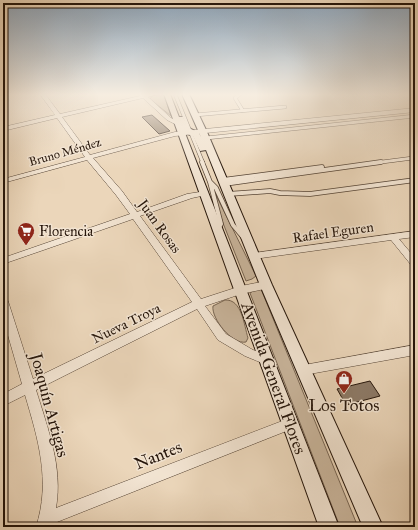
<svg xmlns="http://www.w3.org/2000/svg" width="418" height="530" viewBox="0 0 418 530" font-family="'IM FELL Great Primer',serif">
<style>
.green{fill:#c9b59c;stroke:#776553}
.building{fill:#8c7966;stroke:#25150a}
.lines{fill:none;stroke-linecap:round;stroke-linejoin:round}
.lane-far1-casing{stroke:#564536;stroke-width:4}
.lane-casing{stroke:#564536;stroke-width:5.5}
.street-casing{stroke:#564536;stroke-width:1}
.secondary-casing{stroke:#25150a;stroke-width:2}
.lane-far1{stroke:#f2e4d2;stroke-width:3}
.lane{stroke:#f2e4d2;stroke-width:4}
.street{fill:#f2e4d2;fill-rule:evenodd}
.secondary{fill:#f2e4d2;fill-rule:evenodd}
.labels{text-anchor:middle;stroke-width:3;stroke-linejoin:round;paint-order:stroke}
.far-street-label{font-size:12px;fill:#25150a;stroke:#f2e4d2}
.street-label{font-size:14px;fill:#25150a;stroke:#f2e4d2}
.poi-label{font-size:14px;fill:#25150a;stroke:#f2e4d2;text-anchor:start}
.near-street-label{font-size:17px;fill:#25150a;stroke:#f2e4d2}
.near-poi-label{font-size:17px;fill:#25150a;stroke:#f2e4d2}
</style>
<rect width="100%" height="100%" fill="#ebd6ba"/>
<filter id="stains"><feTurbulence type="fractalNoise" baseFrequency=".005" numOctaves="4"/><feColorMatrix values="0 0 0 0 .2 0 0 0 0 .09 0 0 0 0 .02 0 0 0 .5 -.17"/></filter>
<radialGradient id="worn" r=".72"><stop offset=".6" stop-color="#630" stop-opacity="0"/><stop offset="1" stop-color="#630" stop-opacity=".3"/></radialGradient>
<!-- green -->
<path class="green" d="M 161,94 L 164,95 L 171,116 L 150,99 L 152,96 Z
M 216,195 L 256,276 L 252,279 L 246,281 L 223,223 L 214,196 Z
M 261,289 L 358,527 L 340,527 L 250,293 L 255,290 Z
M 225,300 C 242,299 244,325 248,338 L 246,342 C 232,345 211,318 213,306 Z"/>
<!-- building -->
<path class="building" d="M 152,115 L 170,131 L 159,134 L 142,117 Z
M 370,381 L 380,396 L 346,405 L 337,389 Z"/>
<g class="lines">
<defs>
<path id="lane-far1" d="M 175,94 L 203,163
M 240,94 L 235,98 L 243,111
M 195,115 L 285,107
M 206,138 L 415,116
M 374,163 L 413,158"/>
<path id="lane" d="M 202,162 L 210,182 L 221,224 L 218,228
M 223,180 L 322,167
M 210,182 L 216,188 L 233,225 L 243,237
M 224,184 L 381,162
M 228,194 L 270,191 L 280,193 L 310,194 L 415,180"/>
<path id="street" d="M 40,94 L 45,94 L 60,114 L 140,96 L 139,94 L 157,94 L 148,97 L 171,118 L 180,123 L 177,125 L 167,120 L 143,98 L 62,117 L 90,155 L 175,132 L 415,108 L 415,112 L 175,136 L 93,158 L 122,191 L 137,212 L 187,194 L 206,191 L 206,195 L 192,198 L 140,216 L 201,299 L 241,286 L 266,281 L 269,282 L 271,285 L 269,288 L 241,294 L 205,306 L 226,334 L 253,350 L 271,356 L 273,360 L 271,364 L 267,365 L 245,356 L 218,340 L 197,309 L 36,390 C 48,429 63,467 56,508 L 290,418 L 294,420 L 296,424 L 294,428 L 52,524 L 52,527 L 36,527 C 51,481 38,439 25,395 L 3,406 L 3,394 L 22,384 L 3,318 L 3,297 L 6,298 L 8,301 L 33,379 L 192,302 L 133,219 L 3,264 L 3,258 L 130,214 L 116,195 L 87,160 L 3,183 L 3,179 L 85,157 L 57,118 L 3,131 L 3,127 L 55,115 Z
M 415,231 L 415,237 L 399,239 L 415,258 L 415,267 L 412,266 L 391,240 L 254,259 L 250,256 L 254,253 Z
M 415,345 L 415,355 L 304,375 L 300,374 L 298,370 L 300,366 L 304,365 Z"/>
<path id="secondary" d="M 164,94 L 170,94 L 179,117 L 183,117 L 189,128 L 199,133 L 201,137 L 182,94 L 189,94 L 207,132 L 272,285 L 383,527 L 363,527 L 260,285 L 206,150 L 200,151 L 193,136 L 185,133 L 339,527 L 319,527 Z"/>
</defs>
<!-- lane-far1 casing -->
<use href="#lane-far1" class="lane-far1-casing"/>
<!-- lane casing -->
<use href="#lane" class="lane-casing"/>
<!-- street casing -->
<use href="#street" class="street-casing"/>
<!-- secondary casing -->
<use href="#secondary" class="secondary-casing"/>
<!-- lane-far1 -->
<use href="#lane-far1" class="lane-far1"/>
<!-- lane -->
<use href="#lane" class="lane"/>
<!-- street -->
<use href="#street" class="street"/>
<!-- secondary -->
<use href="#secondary" class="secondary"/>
</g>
<!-- sky -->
<linearGradient id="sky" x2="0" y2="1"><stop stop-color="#8ea7be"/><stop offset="0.56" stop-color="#f6ede0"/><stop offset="1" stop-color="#f6ede0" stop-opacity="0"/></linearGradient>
<rect width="418" height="169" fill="url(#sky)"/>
<!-- icons -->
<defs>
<symbol id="supermarket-pin" viewBox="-11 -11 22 30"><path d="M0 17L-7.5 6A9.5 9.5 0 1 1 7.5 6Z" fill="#8f2418" stroke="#f2e4d2"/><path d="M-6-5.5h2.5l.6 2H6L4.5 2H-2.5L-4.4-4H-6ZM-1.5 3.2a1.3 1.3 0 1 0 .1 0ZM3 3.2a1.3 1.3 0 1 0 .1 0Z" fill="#fff"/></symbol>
<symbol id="shop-pin" viewBox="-11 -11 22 30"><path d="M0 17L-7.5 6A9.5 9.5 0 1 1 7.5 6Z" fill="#8f2418" stroke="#f2e4d2"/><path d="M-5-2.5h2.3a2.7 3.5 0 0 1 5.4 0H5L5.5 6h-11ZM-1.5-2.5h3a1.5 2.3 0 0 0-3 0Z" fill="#fff"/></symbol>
</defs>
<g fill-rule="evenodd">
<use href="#supermarket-pin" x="16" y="221" width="20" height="27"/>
<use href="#shop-pin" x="334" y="369" width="20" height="27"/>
</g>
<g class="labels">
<!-- far-street labels -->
<g class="far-street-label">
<text transform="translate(65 152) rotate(-16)" y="4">Bruno Méndez</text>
</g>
<!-- street labels -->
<g class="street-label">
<text transform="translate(160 226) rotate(54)" y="5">Juan Rosas</text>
<text transform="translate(333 232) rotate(-8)" y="5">Rafael Eguren</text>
<text transform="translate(126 323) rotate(-26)" y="5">Nueva Troya</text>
</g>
<!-- poi labels -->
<g class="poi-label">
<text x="39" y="236">Florencia</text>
</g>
<!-- near-street labels -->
<g class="near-street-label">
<text transform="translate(274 378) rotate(70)" y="6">Avenida General Flores</text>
<text transform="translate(50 405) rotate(75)" y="6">Joaquín Artigas</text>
<text transform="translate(158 455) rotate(-22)" y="6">Nantes</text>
</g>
<!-- near-poi labels -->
<g class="near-poi-label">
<text x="344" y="411">Los Totos</text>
</g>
</g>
<!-- margin -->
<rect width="418" height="530" fill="none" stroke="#ebd6ba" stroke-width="16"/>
<rect x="4" y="4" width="410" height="522" fill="none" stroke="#25150a" stroke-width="2"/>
<rect x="8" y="8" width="402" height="514" fill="none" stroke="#25150a"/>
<rect width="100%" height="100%" filter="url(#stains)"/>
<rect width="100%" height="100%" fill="url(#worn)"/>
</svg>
